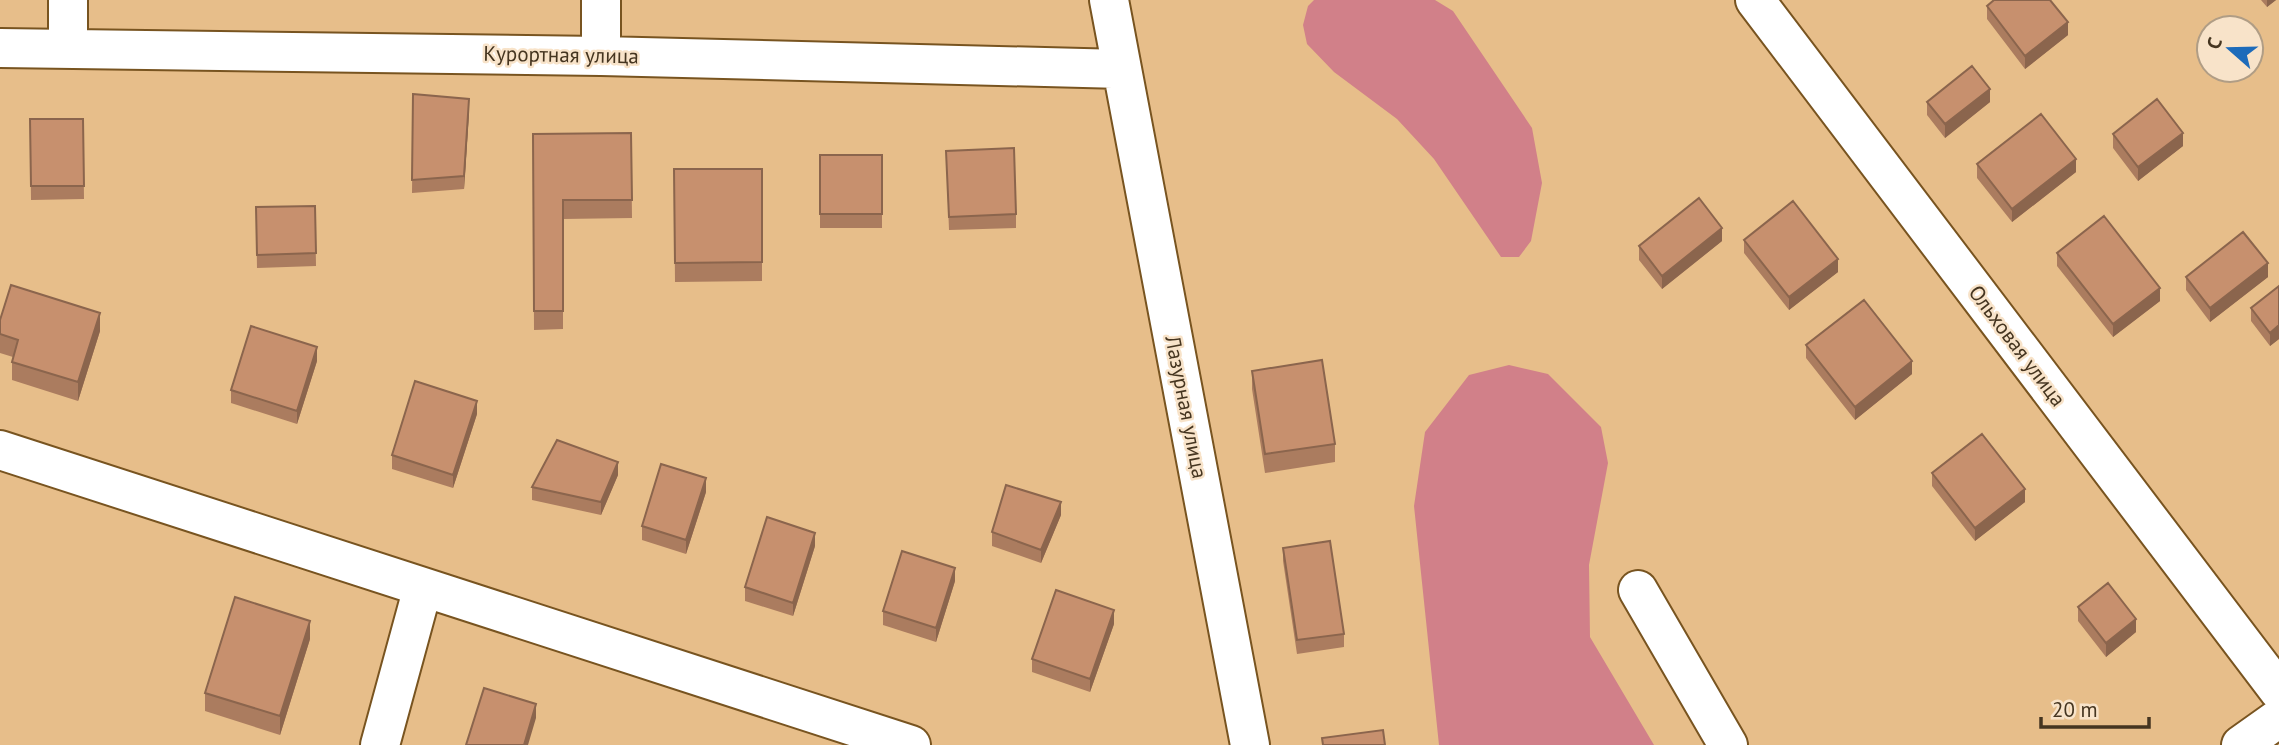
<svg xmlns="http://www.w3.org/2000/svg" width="2279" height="745" viewBox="0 0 2279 745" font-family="'PT Sans',sans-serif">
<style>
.green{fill:#d18089}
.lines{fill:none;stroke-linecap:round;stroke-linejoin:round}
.minor-casing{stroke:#785420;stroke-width:42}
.minor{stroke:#fff;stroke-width:38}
.wall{fill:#ab7c5f}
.shaded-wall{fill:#8b654d}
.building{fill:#c7906e;stroke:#8b654d;stroke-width:2}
.labels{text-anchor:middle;stroke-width:5;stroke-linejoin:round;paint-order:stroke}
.street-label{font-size:21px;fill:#453520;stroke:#f8e3c9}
</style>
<rect width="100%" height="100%" fill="#e7be8a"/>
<!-- green -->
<path class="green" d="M 1314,0 L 1435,0 L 1453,11 L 1532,128 L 1542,183 L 1531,241 L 1519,257 L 1501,257 L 1434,159 L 1397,119 L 1334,72 L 1307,44 L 1303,25 L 1308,6 Z
M 1509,365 L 1548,374 L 1601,427 L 1608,463 L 1589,565 L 1590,637 L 1654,745 L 1439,745 L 1414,506 L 1425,432 L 1469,375 Z"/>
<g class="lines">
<defs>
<path id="minor" d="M 68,0 L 68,48
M 601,0 L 601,56
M 1109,0 L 1250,745
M 1755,0 L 2279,691
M 0,48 L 601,56 L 1122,69
M 0,450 L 911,745
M 1638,590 L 1728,745
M 380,745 L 423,587
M 2241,745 L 2279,718"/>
</defs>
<!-- minor casing -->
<use href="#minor" class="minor-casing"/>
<!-- minor -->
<use href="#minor" class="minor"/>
</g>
<!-- wall -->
<path class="wall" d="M 2261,0 L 2276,0 L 2267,7 Z
M 1987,6 L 2068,35 L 2025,69 L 1987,19 Z
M 413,94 L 469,112 L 464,189 L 412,193 Z
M 1927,102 L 1990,102 L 1945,138 L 1927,115 Z
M 30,119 L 83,119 L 84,199 L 31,200 Z
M 631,133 L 632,218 L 563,219 L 563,329 L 534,330 L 533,134 Z
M 2113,134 L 2183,146 L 2138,181 L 2113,148 Z
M 946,151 L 1016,214 L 1016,228 L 949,230 Z
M 820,155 L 882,155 L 882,228 L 820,228 Z
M 1977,164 L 2076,172 L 2012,222 L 1977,178 Z
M 674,169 L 762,169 L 762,281 L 675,282 Z
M 315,206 L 316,266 L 257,268 L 256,207 Z
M 1744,240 L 1838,272 L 1789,310 L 1744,253 Z
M 1722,241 L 1662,289 L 1639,260 L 1639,246 Z
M 2057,253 L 2160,301 L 2113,337 L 2057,266 Z
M 2186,277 L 2268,277 L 2210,322 L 2186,290 Z
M 2279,286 L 2279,339 L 2270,346 L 2251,321 L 2251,308 Z
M 0,320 L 100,331 L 78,401 L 12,380 L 12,362 L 13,357 L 0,353 Z
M 1806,345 L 1912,374 L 1855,420 L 1806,358 Z
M 317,361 L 297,424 L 231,403 L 231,390 Z
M 1252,371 L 1335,444 L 1335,462 L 1265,473 L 1252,389 Z
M 477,414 L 453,488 L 392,469 L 392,455 Z
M 1932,473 L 2025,502 L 1975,541 L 1932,486 Z
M 618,475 L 601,515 L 532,500 L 532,487 Z
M 706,492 L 686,554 L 642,540 L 642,526 Z
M 1061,515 L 1041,563 L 992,546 L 992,532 Z
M 815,546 L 793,616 L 745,601 L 745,587 Z
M 1283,548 L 1344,634 L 1344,647 L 1297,654 L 1283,561 Z
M 955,581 L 936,642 L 883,625 L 883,611 Z
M 2078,607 L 2136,632 L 2106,657 L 2078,621 Z
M 1114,624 L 1090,692 L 1032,672 L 1032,659 Z
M 310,639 L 280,735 L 205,711 L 205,693 Z"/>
<!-- shaded-wall -->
<path class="shaded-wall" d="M 2267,0 L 2276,0 L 2267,7 Z
M 2068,22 L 2068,35 L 2025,69 L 2025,56 Z
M 1990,89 L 1990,102 L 1945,138 L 1945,124 Z
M 469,99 L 469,112 L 464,189 L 464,176 Z
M 2183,133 L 2183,146 L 2138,181 L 2138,167 Z
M 2076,159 L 2076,172 L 2012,222 L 2012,209 Z
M 1722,228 L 1722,241 L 1662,289 L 1662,276 Z
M 1838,259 L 1838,272 L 1789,310 L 1789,297 Z
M 2268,263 L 2268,277 L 2210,322 L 2210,308 Z
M 2160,288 L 2160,301 L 2113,337 L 2113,324 Z
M 100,313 L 100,331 L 78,401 L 78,382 Z
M 2279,325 L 2279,339 L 2270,346 L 2270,333 Z
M 317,347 L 317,361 L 297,424 L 297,411 Z
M 1912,361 L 1912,374 L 1855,420 L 1855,407 Z
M 477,401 L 477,414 L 453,488 L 453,475 Z
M 618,462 L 618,475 L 601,515 L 601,502 Z
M 706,478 L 706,492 L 686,554 L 686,540 Z
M 2025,489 L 2025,502 L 1975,541 L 1975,528 Z
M 1061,502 L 1061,515 L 1041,563 L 1041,550 Z
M 815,533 L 815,546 L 793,616 L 793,603 Z
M 955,568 L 955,581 L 936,642 L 936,628 Z
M 1114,610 L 1114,624 L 1090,692 L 1090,679 Z
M 2136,619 L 2136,632 L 2106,657 L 2106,643 Z
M 310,621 L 310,639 L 280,735 L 280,716 Z
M 536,704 L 536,718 L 528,745 L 524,745 Z"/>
<!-- building -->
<path class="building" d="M 1994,0 L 2050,0 L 2068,22 L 2025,56 L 1987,6 Z
M 1972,66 L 1990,89 L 1945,124 L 1927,102 Z
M 413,94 L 469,99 L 464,176 L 412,180 Z
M 2157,99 L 2183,133 L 2138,167 L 2113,134 Z
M 2041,114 L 2076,159 L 2012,209 L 1977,164 Z
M 30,119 L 83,119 L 84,186 L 31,186 Z
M 631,133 L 632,200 L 563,200 L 563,311 L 534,311 L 533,134 Z
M 1014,148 L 1016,214 L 949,217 L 946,151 Z
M 820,155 L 882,155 L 882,214 L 820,214 Z
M 674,169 L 762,169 L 762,262 L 675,263 Z
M 1699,198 L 1722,228 L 1662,276 L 1639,246 Z
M 1793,201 L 1838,259 L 1789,297 L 1744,240 Z
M 315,206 L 316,253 L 257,255 L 256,207 Z
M 2104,216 L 2160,288 L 2113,324 L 2057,253 Z
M 2243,232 L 2268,263 L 2210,308 L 2186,277 Z
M 11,285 L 100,313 L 78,382 L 12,362 L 18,340 L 0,334 L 0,320 Z
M 2279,286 L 2279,325 L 2270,333 L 2251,308 Z
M 1864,300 L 1912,361 L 1855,407 L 1806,345 Z
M 251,326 L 317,347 L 297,411 L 231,390 Z
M 1322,360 L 1335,444 L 1265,454 L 1252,371 Z
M 415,381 L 477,401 L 453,475 L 392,455 Z
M 1982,434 L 2025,489 L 1975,528 L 1932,473 Z
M 557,440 L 618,462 L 601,502 L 532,487 Z
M 661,464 L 706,478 L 686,540 L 642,526 Z
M 1006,485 L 1061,502 L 1041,550 L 992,532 Z
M 767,517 L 815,533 L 793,603 L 745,587 Z
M 1330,541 L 1344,634 L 1297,640 L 1283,548 Z
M 902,551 L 955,568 L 936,628 L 883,611 Z
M 2108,583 L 2136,619 L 2106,643 L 2078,607 Z
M 1056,590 L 1114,610 L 1090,679 L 1032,659 Z
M 235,597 L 310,621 L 280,716 L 205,693 Z
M 484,688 L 536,704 L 524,745 L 466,745 Z
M 1383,730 L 1385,745 L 1323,745 L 1322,738 Z"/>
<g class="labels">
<!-- street labels -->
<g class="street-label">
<text transform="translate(561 55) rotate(1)" y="7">Курортная улица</text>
<text transform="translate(2017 346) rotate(53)" y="7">Ольховая улица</text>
<text transform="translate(1186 407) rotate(79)" y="7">Лазурная улица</text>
</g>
</g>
<!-- north arrow -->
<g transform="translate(2230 49) rotate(290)"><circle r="33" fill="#f8e3c9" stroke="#b09d85" stroke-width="2"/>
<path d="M0-5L12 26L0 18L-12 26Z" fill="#1d6bba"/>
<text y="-10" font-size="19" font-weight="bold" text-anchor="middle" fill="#453520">С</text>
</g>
<!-- scale -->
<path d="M2041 717v10h108v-10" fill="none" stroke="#453520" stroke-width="3.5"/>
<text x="2052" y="717" font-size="21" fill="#453520" stroke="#f8e3c9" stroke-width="5" paint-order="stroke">20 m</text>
</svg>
